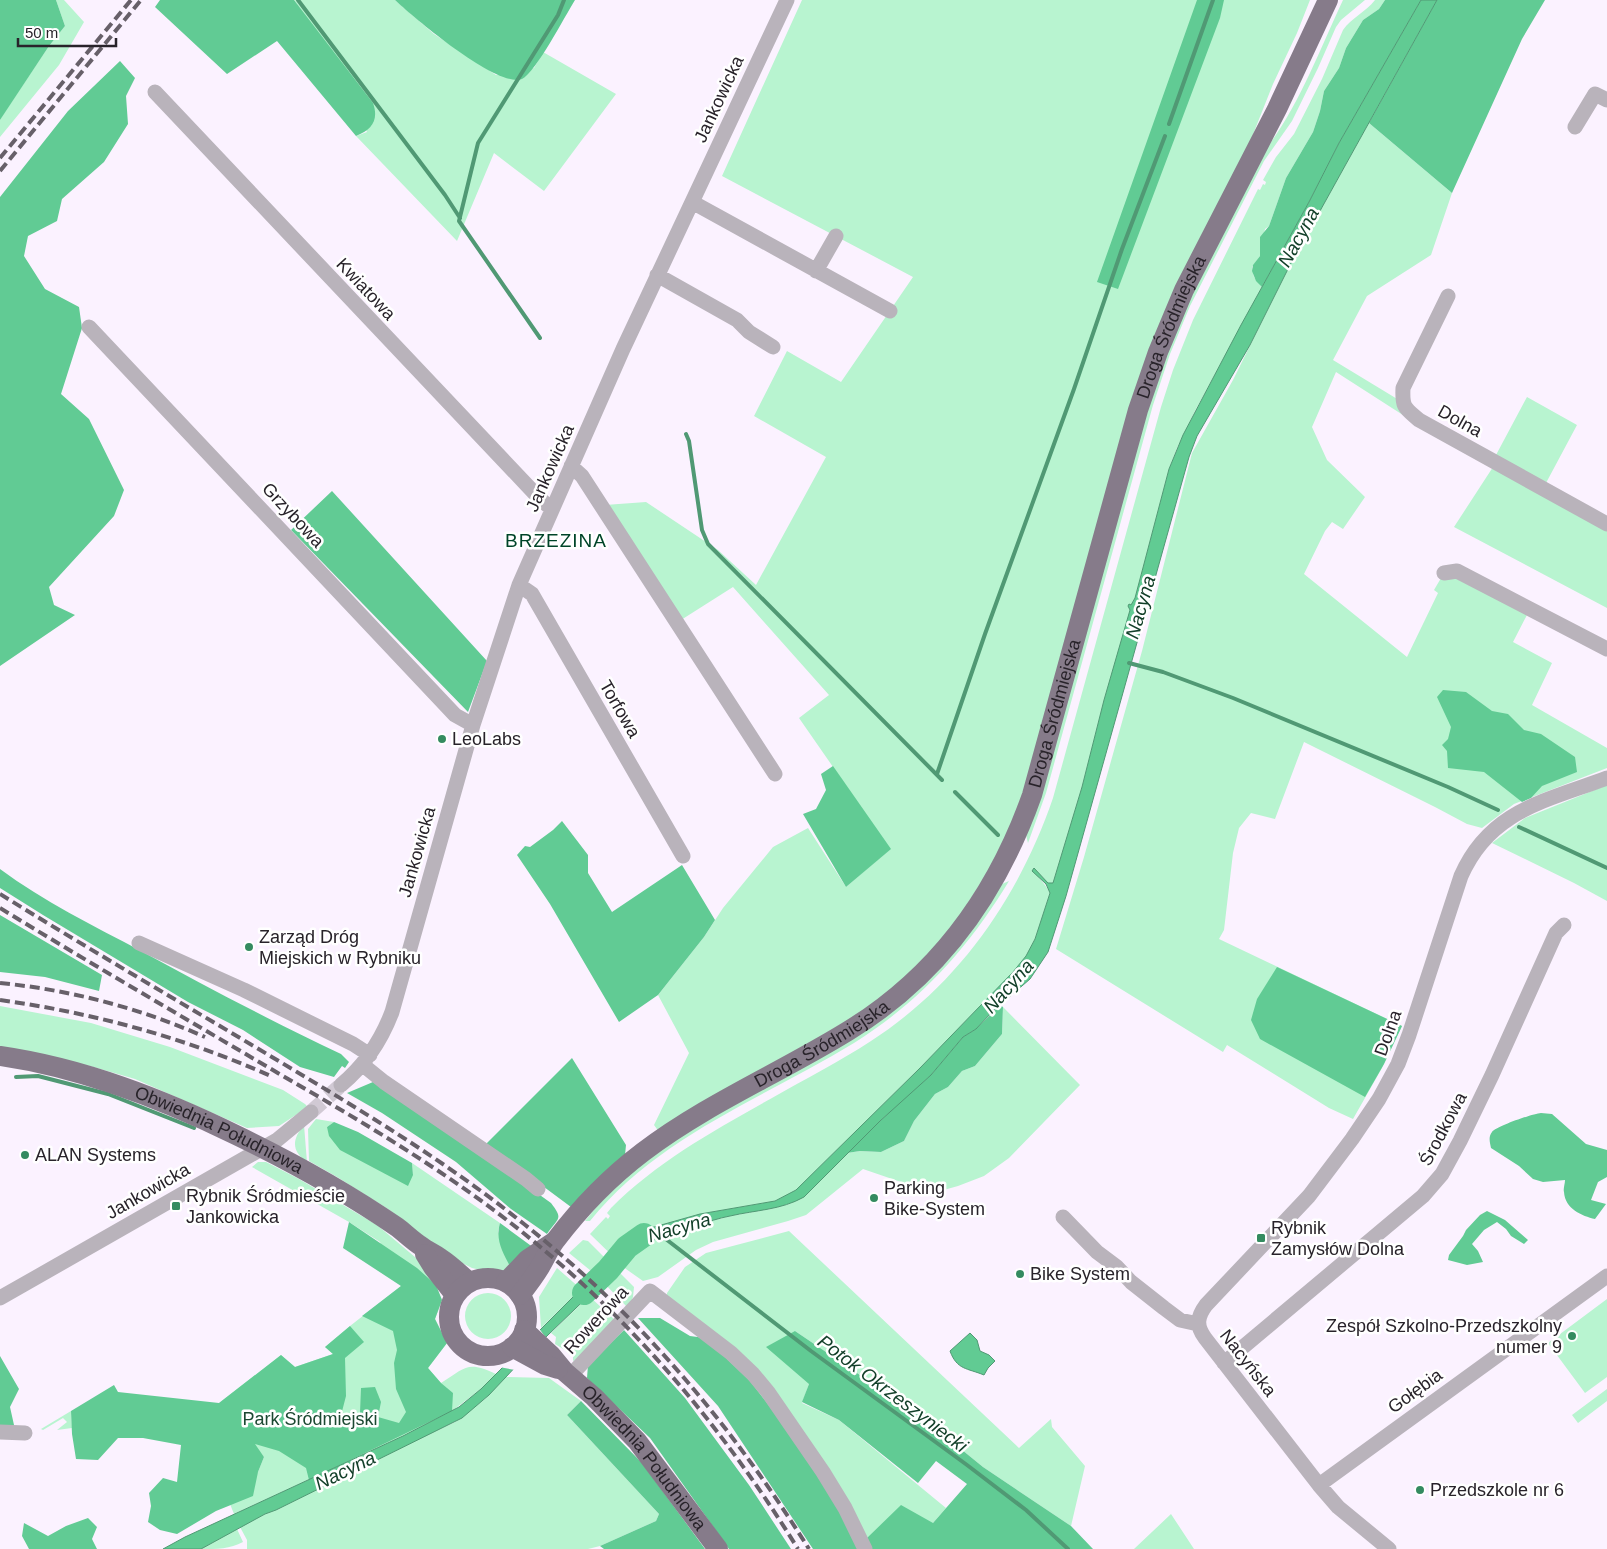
<svg xmlns="http://www.w3.org/2000/svg" width="1607" height="1549" viewBox="0 0 1607 1549" font-family="Arial,sans-serif">
<style>
.green{fill:#b8f4d0}
.forest{fill:#61cb94}
.water{fill:#61cb93;stroke:#509974}
.pier{fill:#fbf2ff}
.lines{fill:none;stroke-linecap:round;stroke-linejoin:round}
.stream{stroke:#509974;stroke-width:4}
.river{stroke:#61cb93;stroke-width:24}
.minor-tunnel{stroke:#d1c9d4;stroke-width:15;stroke-dasharray:15 8;stroke-linecap:butt}
.minor{stroke:#b9b3bb;stroke-width:15}
.major{stroke:#867b8a;stroke-width:20}
.rail{stroke:#676069;stroke-width:4;stroke-dasharray:10 5;stroke-linecap:butt}
.poi-dot{fill:#348b60;stroke:#fff;stroke-width:2}
.labels{text-anchor:middle;stroke-width:5;stroke-linejoin:round;paint-order:stroke}
.street-label{font-size:18px;fill:#28232a;stroke:#fff}
.poi-label{font-size:18px;fill:#28232a;stroke:#fff;text-anchor:start}
.park-label{font-size:18px;fill:#1b4831;stroke:#fff}
.water-label{font-size:19px;font-style:italic;fill:#13402a;stroke:#fff}
.neighbourhood-label{font-size:19px;letter-spacing:1px;fill:#004529;stroke:#fff}
</style>
<rect width="100%" height="100%" fill="#fbf2ff"/>
<!-- green -->
<path class="green" d="M 56,0 L 64,0 L 84,22 L 59,65 L 0,137 L 0,120 L 2,116 L 49,46 L 65,26 Z
M 294,0 L 395,0 L 434,34 L 496,75 L 534,68 L 543,52 L 616,94 L 544,191 L 494,153 L 457,241 L 356,136 L 367,132 L 320,36 Z
M 802,0 L 1310,0 L 1297,33 L 1273,84 L 1248,147 L 1179,284 L 1036,756 L 1007,841 L 948,935 L 880,1001 L 659,1132 L 654,1125 L 689,1053 L 658,995 L 704,937 L 723,908 L 773,847 L 808,828 L 846,887 L 890,849 L 799,718 L 829,695 L 733,587 L 681,620 L 605,505 L 646,502 L 718,550 L 756,585 L 826,457 L 754,416 L 787,351 L 841,382 L 913,277 L 722,176 Z
M 1343,0 L 1365,0 L 1341,20 L 1336,27 L 1318,68 L 1292,121 L 1264,161 L 1190,306 L 1170,354 L 1153,405 L 1046,793 L 1028,843 L 1026,835 L 1146,412 L 1173,333 L 1266,149 C 1300,104 1319,51 1343,0 Z
M 1375,0 L 1385,0 L 1379,9 L 1363,20 L 1346,48 L 1339,68 L 1324,91 L 1320,111 L 1313,132 L 1286,178 L 1269,226 L 1265,229 L 1260,256 L 1252,267 L 1254,277 L 1262,287 L 1195,411 L 1177,448 L 1169,469 L 1135,598 L 1130,607 L 1131,610 L 1104,700 L 1082,787 L 1053,884 L 1048,883 L 1034,869 C 1037,878 1046,884 1050,893 L 1035,939 L 1026,956 L 1013,972 L 920,1068 L 796,1190 L 775,1201 L 700,1214 L 647,1229 L 629,1239 L 615,1251 L 623,1258 C 633,1247 645,1237 660,1236 L 660,1234 L 730,1216 L 771,1209 L 789,1204 L 804,1197 L 847,1153 L 860,1151 L 881,1152 L 904,1141 L 914,1121 L 935,1094 L 948,1087 L 962,1071 L 975,1066 L 1002,1034 L 1003,1007 L 1080,1085 L 1009,1158 L 984,1176 L 958,1186 L 933,1193 L 863,1169 L 806,1215 L 788,1221 L 713,1242 L 696,1250 L 658,1277 L 643,1281 L 626,1269 L 590,1234 L 606,1217 L 608,1219 L 610,1216 L 607,1213 L 611,1208 C 658,1161 715,1130 772,1098 C 805,1079 839,1062 871,1041 C 959,984 1019,897 1053,798 L 1161,407 L 1173,370 L 1193,320 L 1258,189 L 1260,190 L 1263,184 L 1265,185 L 1266,182 L 1263,180 L 1276,157 L 1294,134 L 1322,79 L 1343,30 C 1351,18 1366,12 1375,0 Z
M 1369,123 L 1452,193 L 1431,255 L 1367,296 L 1333,360 L 1445,428 L 1420,426 L 1336,372 L 1312,427 L 1327,460 L 1365,497 L 1343,529 L 1332,522 L 1325,531 L 1304,574 L 1407,657 L 1438,593 L 1434,590 L 1444,573 L 1457,571 L 1528,613 L 1513,642 L 1552,663 L 1532,705 L 1607,748 L 1607,768 L 1514,804 L 1482,828 L 1467,824 L 1435,807 L 1304,742 L 1275,819 L 1251,813 L 1239,828 L 1233,853 L 1224,930 L 1219,939 L 1402,1026 L 1382,1068 L 1353,1119 L 1329,1108 L 1227,1045 L 1223,1052 L 1056,949 L 1084,857 L 1142,651 L 1192,453 L 1233,380 L 1290,265 Z
M 1527,397 L 1577,425 L 1546,483 L 1496,455 Z
M 1493,467 L 1607,529 L 1607,608 L 1454,527 Z
M 1607,785 L 1607,901 L 1574,883 L 1492,843 L 1525,818 Z
M 1009,881 C 969,947 921,1001 854,1043 C 764,1098 658,1136 590,1221 L 585,1221 L 598,1205 L 633,1170 L 691,1129 L 843,1043 L 1002,884 Z
M 0,1006 L 91,1023 L 170,1047 L 283,1090 L 305,1104 L 308,1107 L 279,1126 L 247,1128 L 135,1079 L 90,1066 L 0,1048 Z
M 316,1119 L 334,1122 L 327,1127 L 413,1175 L 412,1163 L 500,1223 L 498,1231 L 511,1268 L 499,1274 L 472,1268 L 448,1256 L 388,1209 L 337,1177 L 309,1161 L 308,1129 Z
M 304,1125 L 307,1162 C 291,1151 292,1139 304,1125 Z
M 258,1162 L 266,1162 L 299,1179 L 377,1225 L 428,1268 L 442,1300 L 435,1319 L 447,1343 L 428,1368 L 441,1383 C 465,1368 467,1360 496,1374 L 481,1389 L 452,1411 L 403,1436 L 234,1514 L 230,1504 L 233,1503 L 258,1472 L 264,1457 L 219,1403 L 281,1355 L 295,1367 L 333,1354 L 325,1347 L 350,1326 L 401,1286 L 380,1242 L 349,1222 L 252,1167 Z
M 789,1231 L 1019,1448 L 1051,1419 L 1052,1427 L 1085,1466 L 1071,1526 L 983,1467 L 919,1415 L 795,1331 L 809,1384 L 802,1403 L 839,1420 L 946,1508 L 933,1523 L 866,1539 L 667,1299 L 667,1293 L 685,1267 L 706,1253 Z
M 583,1240 L 588,1241 L 634,1287 L 633,1297 L 628,1308 L 603,1282 L 611,1273 L 604,1266 L 596,1275 L 569,1253 Z
M 557,1268 L 581,1289 L 541,1328 L 539,1297 Z
M465 1316a23 23 0 1 1 46 0a23 23 0 1 1-46 0Z
M 589,1296 L 616,1321 L 577,1359 L 573,1361 L 573,1355 L 555,1344 L 556,1337 L 551,1333 Z
M 1607,1299 L 1607,1377 L 1585,1393 L 1548,1343 Z
M 506,1377 L 549,1378 L 581,1401 L 567,1415 L 659,1514 L 656,1521 L 600,1546 L 588,1549 L 247,1549 L 247,1540 L 240,1527 L 265,1514 L 276,1510 L 392,1451 L 455,1422 L 485,1399 Z
M 1607,1389 L 1607,1401 L 1578,1423 L 1572,1415 Z
M 71,1411 L 72,1428 L 57,1430 L 67,1422 L 63,1418 L 43,1430 L 41,1429 Z
M 1171,1514 L 1194,1549 L 1134,1549 Z
M 237,1529 L 243,1542 C 230,1549 217,1549 201,1549 Z"/>
<!-- forest -->
<path class="forest" d="M 0,0 L 56,0 L 65,26 L 49,46 L 0,120 Z
M 160,0 L 294,0 L 373,103 C 379,120 372,130 356,136 L 277,41 L 227,74 L 155,7 Z
M 395,0 L 575,0 C 565,16 536,72 522,79 C 498,89 413,17 395,0 Z
M 1197,0 L 1224,0 L 1220,18 L 1118,289 L 1097,282 Z
M 1385,0 L 1421,0 L 1339,143 L 1309,202 L 1262,287 L 1256,281 L 1252,271 L 1253,265 L 1260,256 L 1260,237 L 1269,226 L 1286,178 L 1313,132 L 1320,111 L 1324,91 L 1339,68 L 1346,48 L 1363,20 L 1379,9 Z
M 1437,0 L 1545,0 L 1522,39 L 1452,193 L 1369,123 Z
M 120,61 L 135,78 L 126,96 L 128,124 L 104,162 L 62,199 L 57,221 L 28,236 L 24,256 L 45,289 L 79,307 L 82,328 L 61,394 L 89,419 L 124,490 L 114,516 L 49,587 L 54,605 L 75,615 L 0,666 L 0,197 L 68,111 Z
M 332,491 L 487,661 L 468,712 L 291,530 Z
M 1443,690 L 1466,692 L 1492,711 L 1508,714 L 1524,730 L 1541,734 L 1575,757 L 1577,772 L 1542,786 L 1531,798 L 1522,802 L 1484,772 L 1448,768 L 1447,751 L 1442,745 L 1448,739 L 1451,727 L 1437,697 Z
M 833,766 L 891,849 L 846,887 L 803,814 L 816,809 L 826,790 L 821,774 Z
M 562,821 L 588,855 L 588,873 L 612,912 L 682,865 L 715,920 L 704,937 L 658,995 L 619,1022 L 550,904 L 517,855 L 525,846 L 530,847 L 553,830 Z
M 0,869 C 43,901 94,926 141,951 C 207,987 273,1022 341,1054 L 349,1062 L 345,1068 L 342,1066 L 334,1077 L 300,1067 L 243,1030 L 188,1002 L 43,915 L 0,888 Z
M 0,915 L 102,975 L 99,991 L 45,977 L 0,972 Z
M 1277,967 L 1402,1026 L 1384,1064 L 1365,1097 L 1260,1039 L 1251,1020 L 1257,999 Z
M 1000,1005 L 1003,1007 L 1002,1034 L 975,1066 L 962,1071 L 948,1087 L 935,1094 L 914,1121 L 904,1141 L 881,1152 L 860,1151 L 847,1153 L 902,1100 L 931,1075 L 963,1037 L 976,1029 Z
M 572,1058 L 626,1145 L 625,1155 L 571,1207 L 486,1144 Z
M 373,1082 L 442,1125 L 551,1203 C 564,1220 558,1217 547,1234 L 511,1209 L 456,1162 L 382,1113 L 347,1093 Z
M 1541,1113 L 1552,1114 L 1586,1144 L 1607,1150 L 1607,1177 L 1598,1182 L 1591,1200 L 1606,1204 L 1595,1219 C 1582,1216 1565,1209 1564,1192 C 1563,1189 1565,1184 1565,1180 L 1543,1182 L 1533,1179 L 1519,1166 L 1491,1148 C 1490,1142 1488,1137 1492,1132 C 1497,1126 1532,1114 1541,1113 Z
M 334,1122 L 358,1132 L 412,1163 L 413,1175 L 408,1186 L 340,1150 L 329,1136 L 327,1127 Z
M 1487,1211 L 1505,1220 L 1528,1240 L 1524,1244 L 1511,1236 L 1506,1229 L 1497,1222 L 1484,1230 L 1472,1244 L 1478,1251 L 1483,1262 L 1467,1265 L 1448,1260 L 1449,1255 L 1463,1236 L 1466,1230 L 1480,1215 Z
M 349,1222 L 417,1268 L 436,1285 L 442,1300 L 435,1319 L 447,1343 L 428,1368 L 441,1383 L 453,1393 L 452,1411 L 309,1480 L 306,1468 L 279,1451 L 255,1444 L 264,1457 L 258,1472 L 253,1496 L 216,1511 L 177,1534 L 160,1530 L 148,1522 L 151,1506 L 149,1493 L 163,1478 L 177,1482 L 181,1445 L 143,1438 L 118,1438 L 98,1460 L 76,1459 L 72,1434 L 71,1411 L 114,1385 L 118,1392 L 219,1403 L 281,1355 L 295,1367 L 333,1354 L 325,1347 L 350,1326 L 364,1342 L 345,1358 L 346,1396 L 339,1423 L 360,1413 L 361,1388 L 375,1387 L 381,1402 L 378,1417 L 399,1423 L 406,1412 L 396,1389 L 394,1363 L 397,1350 L 393,1331 L 362,1316 L 401,1286 L 343,1248 Z
M 500,1223 L 534,1248 L 511,1268 C 503,1253 495,1240 500,1223 Z
M 638,1318 L 660,1318 L 690,1336 L 705,1338 L 750,1381 L 780,1420 L 850,1525 L 860,1549 L 813,1549 L 718,1406 Z
M 624,1330 L 685,1398 L 749,1485 L 791,1549 L 729,1549 L 650,1438 L 587,1378 L 588,1365 Z
M 795,1331 L 919,1415 L 983,1467 L 1071,1526 L 1093,1549 L 870,1549 L 866,1539 L 901,1505 L 933,1523 L 967,1484 L 936,1461 L 918,1483 L 839,1420 L 802,1402 L 809,1384 L 766,1347 Z
M 0,1356 L 19,1389 L 10,1407 L 14,1425 L 0,1426 Z
M 581,1401 L 642,1463 L 705,1549 L 604,1549 L 600,1546 L 656,1521 L 659,1514 L 567,1415 Z
M 88,1518 L 97,1527 L 92,1539 L 97,1549 L 29,1549 L 22,1536 L 24,1523 L 48,1536 L 66,1526 Z"/>
<!-- water -->
<path class="water" d="M 1421,0 L 1437,0 L 1290,265 L 1250,345 L 1197,436 L 1189,457 L 1066,896 L 1048,952 L 1030,979 L 992,1012 L 976,1029 L 963,1037 L 931,1075 L 880,1121 L 804,1197 C 781,1210 756,1210 730,1216 C 719,1218 708,1222 697,1225 C 669,1233 643,1235 623,1258 L 615,1251 L 629,1239 L 647,1229 L 700,1214 L 775,1201 L 796,1190 L 920,1068 L 1013,972 L 1026,956 L 1035,939 L 1050,893 L 1046,884 L 1032,871 L 1034,868 L 1048,883 L 1053,883 L 1082,787 L 1104,700 L 1130,610 L 1128,606 L 1129,604 L 1131,605 L 1135,598 L 1169,469 L 1183,435 L 1241,325 L 1309,202 L 1339,143 Z
M 604,1266 L 612,1273 L 603,1282 L 521,1361 L 489,1395 L 462,1418 L 276,1510 L 265,1514 L 201,1549 L 163,1549 L 185,1537 L 403,1436 L 459,1407 L 481,1389 Z
M 970,1333 L 977,1340 L 980,1351 L 989,1355 L 995,1361 L 988,1368 L 984,1375 C 967,1368 957,1370 950,1351 Z"/>
<!-- pier -->
<path class="pier" d="M 594,1274 L 605,1284 L 591,1298 L 579,1288 Z
M 538,1327 L 546,1338 L 523,1363 L 515,1370 L 499,1367 Z"/>
<g class="lines">
<!-- stream -->
<path class="stream" d="M 298,0 L 445,195 L 460,218
M 1169,124 L 1213,0
M 540,338 L 459,221 L 478,143 L 558,15 L 564,0
M 686,434 L 689,441 L 702,530 L 708,544 L 942,780
M 1129,663 L 1163,672 L 1233,698 L 1448,787 L 1498,810
M 937,774 L 985,634 L 1074,389 L 1122,249 L 1165,136
M 955,792 L 998,835
M 1519,827 L 1607,868
M 16,1077 L 38,1076 L 108,1094 L 194,1128
M 658,1233 L 811,1351 L 967,1465 L 1026,1510 L 1068,1549"/>
<!-- river -->
<path class="river" d="M 584,1293 L 608,1270 L 627,1247 L 644,1235"/>
<!-- minor-tunnel -->
<path class="minor-tunnel" d="M 311,1112 L 341,1085"/>
<!-- minor -->
<path class="minor" d="M 155,92 L 540,499 L 552,509
M 1575,127 L 1595,94 L 1607,100
M 692,202 L 890,311
M 816,271 L 836,236
M 657,275 L 737,320 L 749,332 L 773,347
M 1448,296 L 1403,388 C 1402,408 1405,408 1419,420 L 1607,524
M 89,327 L 455,715 L 473,725
M 571,466 L 582,476 L 775,774
M 1444,573 L 1457,571 L 1607,649
M 519,585 L 532,594 L 683,856
M 139,943 L 244,990 L 353,1044 L 370,1055
M 363,1065 L 384,1082 L 526,1179 L 538,1189
M 341,1085 C 365,1065 381,1041 392,1012 L 473,725 L 519,585 L 623,349 L 787,0
M 1063,1217 L 1097,1252 L 1117,1267 L 1131,1282 L 1164,1308 L 1180,1320 L 1198,1324
M 0,1298 L 277,1140 L 311,1112
M 1224,1363 L 1423,1196 L 1442,1174 L 1460,1141 L 1492,1075 L 1556,933 L 1564,925
M 570,1376 L 650,1291 L 731,1353 L 753,1374 L 768,1392 L 823,1472 L 845,1508 L 865,1549
M 0,1432 L 25,1433
M 1319,1485 L 1607,1276
M 1389,1549 L 1338,1507 L 1319,1485 L 1205,1338 C 1196,1326 1197,1317 1206,1305 L 1309,1196 L 1352,1139 L 1379,1099 L 1398,1064 L 1409,1035 L 1461,876 C 1490,810 1546,801 1607,778"/>
<!-- major -->
<g class="major">
<path id="s1" d="M 0,1056 C 83,1068 162,1099 236,1135 C 292,1162 346,1192 397,1227 C 405,1233 413,1241 421,1246 C 427,1251 434,1253 440,1258 C 451,1265 460,1274 469,1282"/>
<path d="M 425,1254 L 433,1267 L 455,1295"/>
<circle cx="488" cy="1317" r="39"/>
<path d="M 506,1282 L 528,1259 L 552,1243"/>
<path id="s2" d="M 520,1295 C 527,1286 534,1277 540,1267 C 545,1259 549,1249 555,1241 C 580,1208 610,1177 643,1152 C 706,1104 780,1073 848,1031 C 938,976 997,894 1032,795 L 1138,410 L 1158,352 L 1184,290 L 1277,109 L 1328,0"/>
<path id="s3" d="M 524,1330 L 551,1355 L 565,1372 L 594,1397 L 637,1441 L 718,1549"/>
<path d="M 512,1347 L 545,1365 L 558,1369"/>
</g>
<!-- rail -->
<path class="rail" d="M 0,158 L 131,0
M 0,171 L 141,0
M 0,894 C 92,951 185,1005 277,1060 C 362,1111 447,1162 524,1224 C 641,1317 730,1423 809,1549
M 0,908 C 93,965 188,1020 283,1076 C 371,1127 459,1179 538,1245 C 642,1331 727,1434 798,1549
M 0,983 C 71,990 140,1008 205,1037
M 0,1000 C 94,1013 186,1038 273,1077"/>
</g>
<!-- markers -->
<g class="poi-dot">
<circle cx="442" cy="739" r="5"/>
<circle cx="249" cy="947" r="5"/>
<circle cx="25" cy="1155" r="5"/>
<circle cx="874" cy="1198" r="5"/>
<rect x="171" y="1201" width="10" height="10" rx="2.5"/>
<rect x="1256" y="1233" width="10" height="10" rx="2.5"/>
<circle cx="1020" cy="1274" r="5"/>
<circle cx="1572" cy="1336" r="5"/>
<circle cx="1420" cy="1490" r="5"/>
</g>
<g class="labels">
<!-- street labels -->
<g class="street-label">
<text transform="translate(719 99) rotate(-65)" y="6">Jankowicka</text>
<text transform="translate(366 289) rotate(47)" y="6">Kwiatowa</text>
<text dy="6" stroke="none"><textPath href="#s2" startOffset="1222">Droga Śródmiejska</textPath></text>
<text transform="translate(1460 421) rotate(29)" y="6">Dolna</text>
<text transform="translate(550 468) rotate(-66)" y="6">Jankowicka</text>
<text transform="translate(293 515) rotate(47)" y="6">Grzybowa</text>
<text transform="translate(620 709) rotate(60)" y="6">Torfowa</text>
<text dy="6" stroke="none"><textPath href="#s2" startOffset="818">Droga Śródmiejska</textPath></text>
<text transform="translate(417 852) rotate(-74)" y="6">Jankowicka</text>
<text transform="translate(1388 1033) rotate(-70)" y="6">Dolna</text>
<text dy="6" stroke="none"><textPath href="#s2" startOffset="399">Droga Śródmiejska</textPath></text>
<text transform="translate(1443 1129) rotate(-62)" y="6">Środkowa</text>
<text dy="6" stroke="none"><textPath href="#s1" startOffset="232">Obwiednia Południowa</textPath></text>
<text transform="translate(148 1191) rotate(-30)" y="6">Jankowicka</text>
<text transform="translate(596 1320) rotate(-47)" y="6">Rowerowa</text>
<text transform="translate(1248 1363) rotate(52)" y="6">Nacyńska</text>
<text transform="translate(1415 1391) rotate(-36)" y="6">Gołębia</text>
<text dy="6" stroke="none"><textPath href="#s3" startOffset="176">Obwiednia Południowa</textPath></text>
</g>
<!-- poi labels -->
<g class="poi-label">
<text x="452" y="745">LeoLabs</text>
<text x="259" y="943">Zarząd Dróg<tspan x="259" dy="21">Miejskich w Rybniku</tspan></text>
<text x="35" y="1161">ALAN Systems</text>
<text x="884" y="1194">Parking<tspan x="884" dy="21">Bike-System</tspan></text>
<text x="186" y="1202">Rybnik Śródmieście<tspan x="186" dy="21">Jankowicka</tspan></text>
<text x="1271" y="1234">Rybnik<tspan x="1271" dy="21">Zamysłów Dolna</tspan></text>
<text x="1030" y="1280">Bike System</text>
<text x="1562" y="1332" text-anchor="end">Zespół Szkolno-Przedszkolny<tspan x="1562" dy="21">numer 9</tspan></text>
<text x="1430" y="1496">Przedszkole nr 6</text>
</g>
<!-- park labels -->
<g class="park-label">
<text x="310" y="1425">Park Śródmiejski</text>
</g>
<!-- water labels -->
<g class="water-label">
<text transform="translate(1298 237) rotate(-61)" y="7">Nacyna</text>
<text transform="translate(1140 607) rotate(-74)" y="7">Nacyna</text>
<text transform="translate(1008 986) rotate(-48)" y="7">Nacyna</text>
<text transform="translate(679 1227) rotate(-16)" y="7">Nacyna</text>
<text transform="translate(893 1393) rotate(37)" y="7">Potok Okrzeszyniecki</text>
<text transform="translate(345 1470) rotate(-26)" y="7">Nacyna</text>
</g>
<!-- neighbourhood labels -->
<g class="neighbourhood-label">
<text x="556" y="547">BRZEZINA</text>
</g>
</g>
<!-- scale -->
<path d="M18 38v8h98v-8" fill="none" stroke="#28232a" stroke-width="2.5"/>
<text x="25" y="38" font-size="15" fill="#28232a" stroke="#ffffff" stroke-width="4" paint-order="stroke">50 m</text>
</svg>
